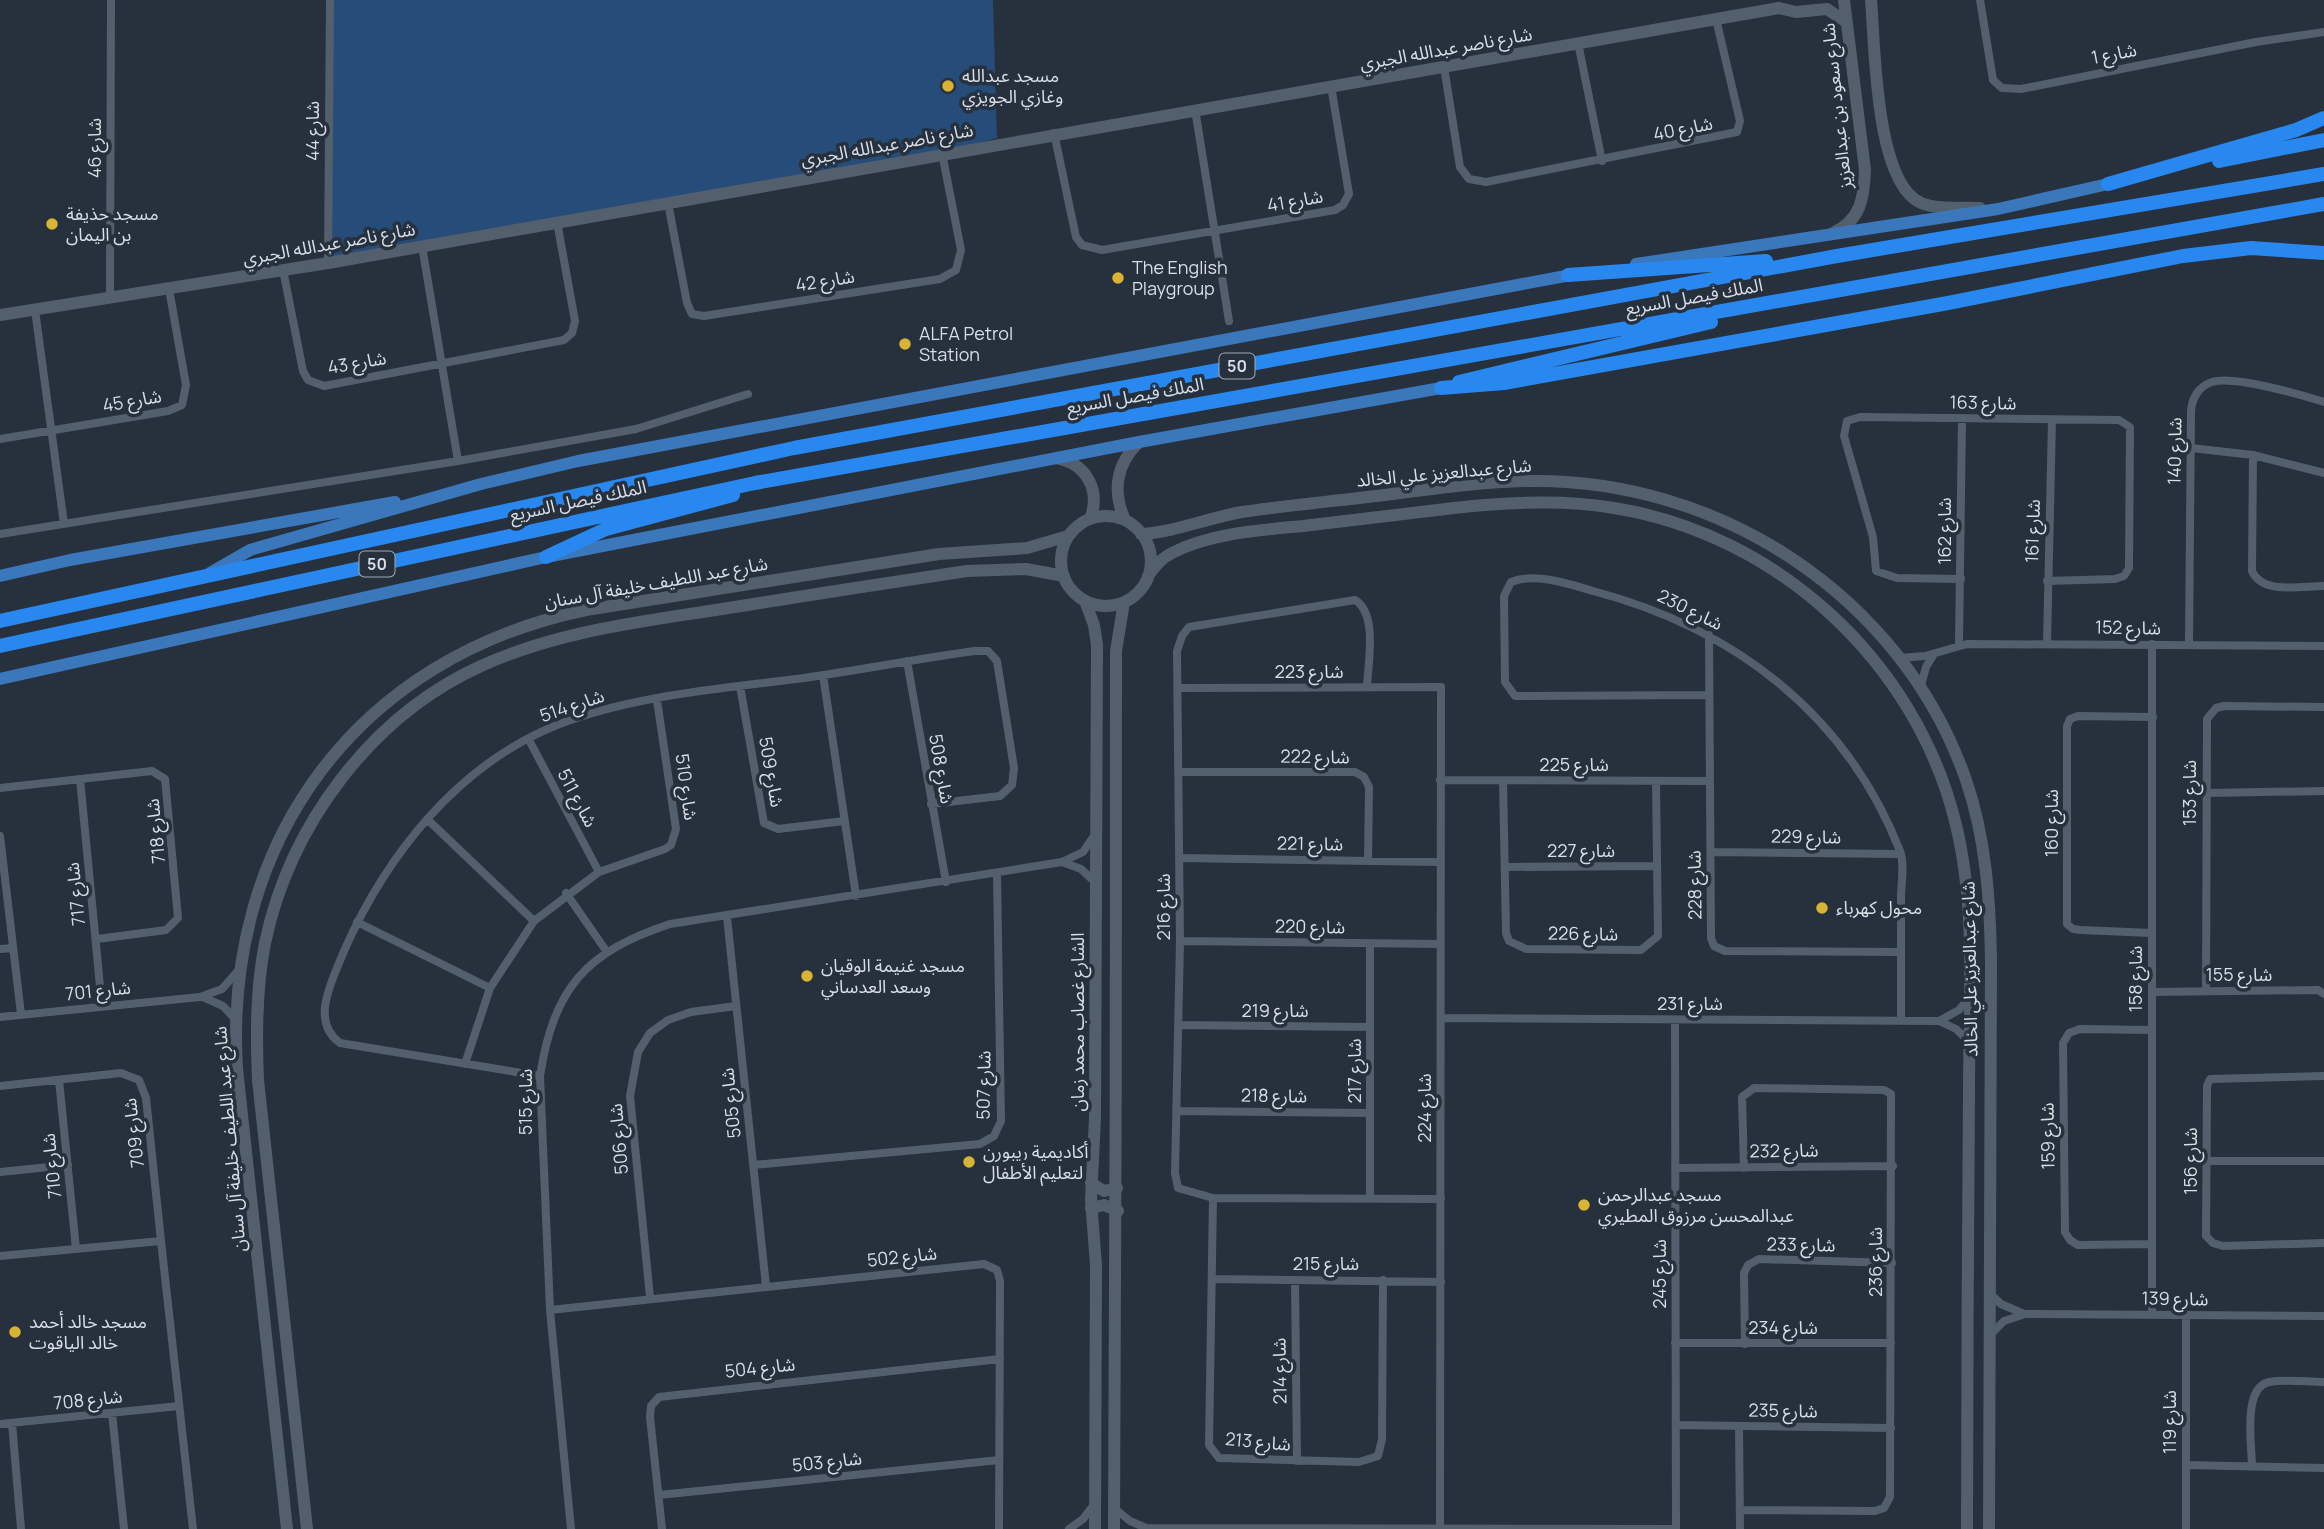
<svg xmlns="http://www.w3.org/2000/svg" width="2324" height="1529" viewBox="0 0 2324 1529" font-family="Manrope,'Noto Sans Arabic',sans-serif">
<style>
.green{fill:#264c7a}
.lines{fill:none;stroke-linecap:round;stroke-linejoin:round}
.street{stroke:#545f6d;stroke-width:8}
.secondary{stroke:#545f6d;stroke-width:12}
.primary{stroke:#3a78bb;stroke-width:12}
.highway{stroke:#2988ef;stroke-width:14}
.poi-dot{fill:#d9b334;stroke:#27303d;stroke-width:2.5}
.labels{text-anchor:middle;stroke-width:7;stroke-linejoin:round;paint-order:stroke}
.shield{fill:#27303d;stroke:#a2aab3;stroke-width:2}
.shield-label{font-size:16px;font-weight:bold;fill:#d7dee6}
.street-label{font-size:18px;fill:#d7dee6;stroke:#27303d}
.poi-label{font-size:18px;fill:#d7dee6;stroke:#27303d;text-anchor:start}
</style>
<rect width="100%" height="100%" fill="#27303d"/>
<!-- green -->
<path class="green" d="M 330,0 L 993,0 L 997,138 L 942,153 L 328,263 Z"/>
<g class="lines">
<!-- street -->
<path class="street" d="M 1980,0 L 1993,80 L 2002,88 L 2021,89 L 2256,42 L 2324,32
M 1578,43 L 1602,161
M 1444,67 L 1460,167 L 1469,179 L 1486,182 L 1737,132 L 1740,121 L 1716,19
M 1195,109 L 1229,321
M 1054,133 L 1076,237 L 1082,245 L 1102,250 L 1335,210 L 1343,205 L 1349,194 L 1331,86
M 668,203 L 687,303 L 692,314 L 704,316 L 940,279 L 956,270 L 961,250 L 942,153
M 422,246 L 458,461
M 328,263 L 330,0
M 283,270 L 303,371 L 308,380 L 324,386 L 564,340 L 572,333 L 575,321 L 557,222
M 110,297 L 111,0
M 35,310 L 64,524
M 0,439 L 168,411 L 182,405 L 186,385 L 169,289
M 2191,448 L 2253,455 L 2324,473
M 2253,455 L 2252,571 C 2262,595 2302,586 2324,586
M 0,534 L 458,461 L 636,429 L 748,394
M 1961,579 L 1897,578 L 1876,571 L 1873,537 L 1844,436 L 1847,421 L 1860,417 L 2119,420 L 2130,427 L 2129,568 L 2124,576 L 2115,579 L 2047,581
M 1709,635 L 1711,938 L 1714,946 L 1725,951 L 1901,952
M 2047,643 L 2052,420
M 1959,644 L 1962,419
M 2189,644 L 2191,411 C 2192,398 2199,386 2212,382 C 2233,375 2302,395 2324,402
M 1899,658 L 1925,656 L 1967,644 L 2324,646
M 907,661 L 946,882
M 823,675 L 856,896
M 740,686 L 764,823 L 778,829 L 844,821
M 1367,687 C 1368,663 1378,614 1355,600 L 1189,627 L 1182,636 L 1177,651 L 1180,941 L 1175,1173 L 1178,1188 L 1213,1198 L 1441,1199
M 1178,688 L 1441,687 L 1440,1529
M 1920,689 L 1926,667 L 1934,654
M 1708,695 L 1515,696 L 1505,682 L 1504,596 L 1511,582 C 1534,572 1570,584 1593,591 C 1733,628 1846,713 1900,851 C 1905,864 1901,884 1901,898 C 1901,939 1901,980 1901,1020
M 529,740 L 599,872
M 1180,772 L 1355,772 L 1364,777 L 1369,787 L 1368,860
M 80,779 L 102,1007
M 1440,780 L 1708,781
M 1503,781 L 1506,933 L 1509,941 L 1526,949 L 1641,950 L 1658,936 L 1656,781
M 0,788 L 152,771 L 165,779 L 178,918 L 166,930 L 97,939
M 2206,793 L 2324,791
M 427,819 L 534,921
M 0,836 L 21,1014
M 1711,852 L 1901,854
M 1180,858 L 1440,862
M 1062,862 L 1081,869 L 1095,882
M 1505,867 L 1657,866
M 566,893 L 607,952
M 727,917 L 766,1286
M 357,922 L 490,988
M 2152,933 L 2081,930 L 2073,929 L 2067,924 L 2067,726 L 2070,719 L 2078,716 L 2153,717
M 1180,941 L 1440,944
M 0,949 L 13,948
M 2206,991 L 2207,719 L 2216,708 L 2224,706 L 2324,707
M 2153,992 L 2318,990 L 2324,994
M 203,997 L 223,1006 L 236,1020
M 0,1017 L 200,997 L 222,989 L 238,971
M 1441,1018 L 1939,1021 L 1959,1010 L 1969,998
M 1675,1020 L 1676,1529
M 1939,1021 L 1956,1029 L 1969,1042
M 1179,1025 L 1370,1027
M 465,1064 L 490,988 L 534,921 L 599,872 L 665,849 L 671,845 L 676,829 L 657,700
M 540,1076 L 340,1043 C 309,1021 333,979 344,951 C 386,856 457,765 557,725 C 631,696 718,689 796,679 C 856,671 915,659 975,651 L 988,651 L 997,661 L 1014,768 L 1012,785 L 1000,796 L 931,804
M 2324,1076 L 2210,1079 L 2207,1086 L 2206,1236 L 2213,1243 L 2223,1246 L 2324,1243
M 59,1080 L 76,1249
M 0,1086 L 121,1073 L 139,1080 L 146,1098 L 161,1241 L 0,1256
M 1177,1111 L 1370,1113
M 2206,1161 L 2324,1161
M 753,1165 L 980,1144 L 994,1136 L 1001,1121 L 997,874
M 1675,1168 L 1893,1166
M 0,1172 L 68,1165
M 1213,1198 L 1209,1445 L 1219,1458 L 1359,1462 L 1378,1456 L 1382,1439 L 1383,1280
M 1370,1198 L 1370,944
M 161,1241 L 193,1529
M 2152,1244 L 2078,1245 L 2070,1240 L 2065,1232 L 2063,1043 L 2069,1033 L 2080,1029 L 2152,1030
M 1212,1279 L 1441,1282
M 1295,1281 L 1297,1461
M 1989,1293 L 2001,1304 L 2022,1313
M 650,1297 L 630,1096 L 638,1052 L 650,1033 L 668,1020 L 691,1012 L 736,1006
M 550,1310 L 984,1264 L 997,1270 L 1000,1281 L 999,1529
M 2152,1314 L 2152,644
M 1991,1334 L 2004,1321 L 2025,1314 L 2324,1316
M 1675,1343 L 1891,1343
M 1745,1344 L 1744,1273 L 1748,1265 L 1759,1259 L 1892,1263
M 112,1413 L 124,1529
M 12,1423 L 21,1529
M 0,1424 L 179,1406
M 1676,1425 L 1891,1428
M 1739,1426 L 1740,1529
M 2186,1465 L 2324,1468
M 2252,1467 C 2252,1446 2242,1388 2269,1382 C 2286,1379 2307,1382 2324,1382
M 659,1495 L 999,1460
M 1114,1508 L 1130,1521 L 1146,1528 L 1671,1529
M 1740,1510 L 1875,1511 L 1884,1508 L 1890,1497 L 1891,1094 L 1884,1090 L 1754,1088 L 1742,1097 L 1744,1168
M 571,1529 L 550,1310 L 540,1076 C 554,987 586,952 670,924 L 1062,862 L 1083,852 L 1094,836
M 662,1529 L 650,1417 L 651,1406 L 659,1397 L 1000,1359
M 1069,1529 L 1083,1519 L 1093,1506
M 2186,1529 L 2186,1316"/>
<!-- secondary -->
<path class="secondary" d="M 1871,0 C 1875,46 1875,183 1921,203 C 1938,210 1962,207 1980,208
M 1833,233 C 1861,220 1864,198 1865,170 L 1844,0
M 0,315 L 328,263 L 1779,8 L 1796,12 L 1827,9 L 1845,21
M 1057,458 C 1087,464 1101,491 1090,519
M1061 561a45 45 0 1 1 90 0a45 45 0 1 1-90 0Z
M 1125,520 C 1112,492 1116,464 1139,442
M 1141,534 C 1176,532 1207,518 1242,512 C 1289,505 1337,501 1384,495 C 1431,489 1479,482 1527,481 C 1718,477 1902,596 1966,780 C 1986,838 1990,900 1991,961 L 1989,1529
M 1148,576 C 1154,567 1161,558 1172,553 C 1210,533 1261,530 1303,526 C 1354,520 1404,514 1454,508 C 1507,502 1562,499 1614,508 C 1777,534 1915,661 1955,821 C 1977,907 1969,1002 1969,1090 C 1968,1236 1967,1383 1967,1529
M 1085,601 L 1094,625 L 1097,645 L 1095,1118 L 1091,1200 L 1096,1265 L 1095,1529
M 1091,1183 L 1104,1191 L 1117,1188
M 1091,1208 L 1104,1205 L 1118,1211
M 287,1529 L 237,1069 C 223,839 359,657 586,610 L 939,554 L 1027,548 L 1068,536
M 307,1529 L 258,1080 C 256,1034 256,988 265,943 C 290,825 371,716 481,666 C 558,631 640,622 722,609 C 804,596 885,583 967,571 L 1026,569 L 1064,576
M 1114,1529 C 1116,1236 1116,944 1116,651 L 1124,602"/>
<!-- primary -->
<path class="primary" d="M 1636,264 L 1998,209 L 2108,184
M 210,573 L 250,550 L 481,484 L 578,461 L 1576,274
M 0,576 L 70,560 L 395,502
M 0,679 L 546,557 L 1139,442 L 1441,388"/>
<!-- highway -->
<path class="highway" d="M 2219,161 L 2324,140
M 2108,184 L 2296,130 L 2324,118
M 1568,275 L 1766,261
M 1459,382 L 1711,322
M 1441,388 L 1504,383 L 1948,303 L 2183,256 L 2251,248 L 2324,253
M 546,557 L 606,529 L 733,495
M 0,621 L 794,448 L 1837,256 L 2324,174
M 0,646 L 755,483 L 2324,204"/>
</g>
<!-- markers -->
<g class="poi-dot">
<circle cx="948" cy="86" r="7"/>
<circle cx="52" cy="224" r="7"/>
<circle cx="1118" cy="278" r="7"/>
<circle cx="905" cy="344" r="7"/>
<circle cx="1822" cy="908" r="7"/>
<circle cx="807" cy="976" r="7"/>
<circle cx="969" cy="1162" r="7"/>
<circle cx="1584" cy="1205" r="7"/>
<circle cx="15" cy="1332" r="7"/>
</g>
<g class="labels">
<!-- shield labels -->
<g class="shield">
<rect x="1219.5" y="353.5" width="35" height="25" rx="5"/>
<rect x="359.5" y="551.5" width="35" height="25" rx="5"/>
</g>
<g class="shield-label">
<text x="1237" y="372">50</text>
<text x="377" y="570">50</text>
</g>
<!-- street labels -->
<g class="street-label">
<text transform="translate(1446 49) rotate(-10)" y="6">شارع ناصر عبدالله الجبري</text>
<text transform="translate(2114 54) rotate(-11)" y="6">شارع 1</text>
<text transform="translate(1837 106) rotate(-96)" y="6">شارع سعود بن عبدالعزيز</text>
<text transform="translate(1683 129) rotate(-11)" y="6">شارع 40</text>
<text transform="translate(313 131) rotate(-90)" y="6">شارع 44</text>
<text transform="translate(887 145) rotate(-10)" y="6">شارع ناصر عبدالله الجبري</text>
<text transform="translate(95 148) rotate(-90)" y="6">شارع 46</text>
<text transform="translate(1295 201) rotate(-10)" y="6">شارع 41</text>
<text transform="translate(329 244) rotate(-10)" y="6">شارع ناصر عبدالله الجبري</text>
<text transform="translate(825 281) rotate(-9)" y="6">شارع 42</text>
<text transform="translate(1694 297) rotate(-10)" y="6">الملك فيصل السريع</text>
<text transform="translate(357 363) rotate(-10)" y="6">شارع 43</text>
<text transform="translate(1135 396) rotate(-10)" y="6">الملك فيصل السريع</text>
<text transform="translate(132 401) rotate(-10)" y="6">شارع 45</text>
<text transform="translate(1983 403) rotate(1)" y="6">شارع 163</text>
<text transform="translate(2175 451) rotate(-89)" y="6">شارع 140</text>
<text transform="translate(1444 473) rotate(-5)" y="6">شارع عبدالعزيز علي الخالد</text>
<text transform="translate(578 501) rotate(-12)" y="6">الملك فيصل السريع</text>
<text transform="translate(1945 531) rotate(-90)" y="6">شارع 162</text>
<text transform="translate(2033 531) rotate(-88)" y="6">شارع 161</text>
<text transform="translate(656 583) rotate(-10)" y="6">شارع عبد اللطيف خليفة آل سنان</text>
<text transform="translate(1690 610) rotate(26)" y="6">شارع 230</text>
<text transform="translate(2128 628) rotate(1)" y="6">شارع 152</text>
<text x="1309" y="678">شارع 223</text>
<text transform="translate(572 706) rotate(-19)" y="6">شارع 514</text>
<text transform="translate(1315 757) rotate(1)" y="6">شارع 222</text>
<text x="1574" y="771">شارع 225</text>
<text transform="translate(941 769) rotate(80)" y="6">شارع 508</text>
<text transform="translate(771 772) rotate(80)" y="6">شارع 509</text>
<text transform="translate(686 787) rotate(82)" y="6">شارع 510</text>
<text transform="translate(2190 793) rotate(-90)" y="6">شارع 153</text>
<text transform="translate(577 798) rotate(62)" y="6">شارع 511</text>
<text transform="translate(2052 823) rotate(-90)" y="6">شارع 160</text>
<text transform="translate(156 831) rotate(-96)" y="6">شارع 718</text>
<text transform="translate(1806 837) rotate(1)" y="6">شارع 229</text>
<text transform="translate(1310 844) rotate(1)" y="6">شارع 221</text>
<text x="1581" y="857">شارع 227</text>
<text transform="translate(1695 885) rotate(-91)" y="6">شارع 228</text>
<text transform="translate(76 894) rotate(-96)" y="6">شارع 717</text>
<text transform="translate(1164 907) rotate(-90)" y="6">شارع 216</text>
<text transform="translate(1310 927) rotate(1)" y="6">شارع 220</text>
<text transform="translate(1583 934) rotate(1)" y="6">شارع 226</text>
<text transform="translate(1970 969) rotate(-91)" y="6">شارع عبدالعزيز علي الخالد</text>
<text x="2239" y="981">شارع 155</text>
<text transform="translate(2136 979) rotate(-90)" y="6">شارع 158</text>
<text transform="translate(98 991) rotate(-6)" y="6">شارع 701</text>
<text x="1690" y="1010">شارع 231</text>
<text x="1275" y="1017">شارع 219</text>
<text transform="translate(1078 1022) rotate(-90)" y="6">الشارع غصاب محمد زمان</text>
<text transform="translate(1355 1071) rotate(-90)" y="6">شارع 217</text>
<text transform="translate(984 1085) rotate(-89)" y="6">شارع 507</text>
<text transform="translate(1274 1096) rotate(1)" y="6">شارع 218</text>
<text transform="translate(526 1102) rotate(-90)" y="6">شارع 515</text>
<text transform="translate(731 1103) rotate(-96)" y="6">شارع 505</text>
<text transform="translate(1425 1108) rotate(-90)" y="6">شارع 224</text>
<text transform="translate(134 1133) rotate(-97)" y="6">شارع 709</text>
<text transform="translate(2048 1136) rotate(-91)" y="6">شارع 159</text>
<text transform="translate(230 1139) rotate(-95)" y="6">شارع عبد اللطيف خليفة آل سنان</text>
<text transform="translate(619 1139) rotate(-95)" y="6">شارع 506</text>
<text transform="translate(1784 1151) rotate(-1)" y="6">شارع 232</text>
<text transform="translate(2191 1161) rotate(-90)" y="6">شارع 156</text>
<text transform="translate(52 1166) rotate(-96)" y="6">شارع 710</text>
<text transform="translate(1801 1245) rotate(1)" y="6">شارع 233</text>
<text transform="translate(902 1257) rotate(-6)" y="6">شارع 502</text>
<text transform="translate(1876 1262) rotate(-90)" y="6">شارع 236</text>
<text x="1326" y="1270">شارع 215</text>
<text transform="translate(1660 1274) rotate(-90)" y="6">شارع 245</text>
<text transform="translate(2175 1299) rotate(1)" y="6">شارع 139</text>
<text x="1783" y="1334">شارع 234</text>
<text transform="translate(760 1368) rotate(-6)" y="6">شارع 504</text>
<text transform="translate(1280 1371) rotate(-91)" y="6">شارع 214</text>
<text transform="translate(88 1400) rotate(-6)" y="6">شارع 708</text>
<text transform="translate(1783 1411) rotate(1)" y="6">شارع 235</text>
<text transform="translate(2170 1422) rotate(-90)" y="6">شارع 119</text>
<text transform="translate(1258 1442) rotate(5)" y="6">شارع 213</text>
<text transform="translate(827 1462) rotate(-6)" y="6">شارع 503</text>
</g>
<!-- poi labels -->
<g class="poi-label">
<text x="962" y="82">مسجد عبدالله<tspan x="962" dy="21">وغازي الجويزي</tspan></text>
<text x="66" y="220">مسجد حذيفة<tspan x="66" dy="21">بن اليمان</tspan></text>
<text x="1132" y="274">The English<tspan x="1132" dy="21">Playgroup</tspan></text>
<text x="919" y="340">ALFA Petrol<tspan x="919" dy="21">Station</tspan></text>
<text x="1836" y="914">محول كهرباء</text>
<text x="821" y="972">مسجد غنيمة الوقيان<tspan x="821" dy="21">وسعد العدساني</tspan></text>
<text x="983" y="1158">أكاديمية ريبورن<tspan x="983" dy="21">لتعليم الأطفال</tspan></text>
<text x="1598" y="1201">مسجد عبدالرحمن<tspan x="1598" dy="21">عبدالمحسن مرزوق المطيري</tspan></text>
<text x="29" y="1328">مسجد خالد أحمد<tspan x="29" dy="21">خالد الياقوت</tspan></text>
</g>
</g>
</svg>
